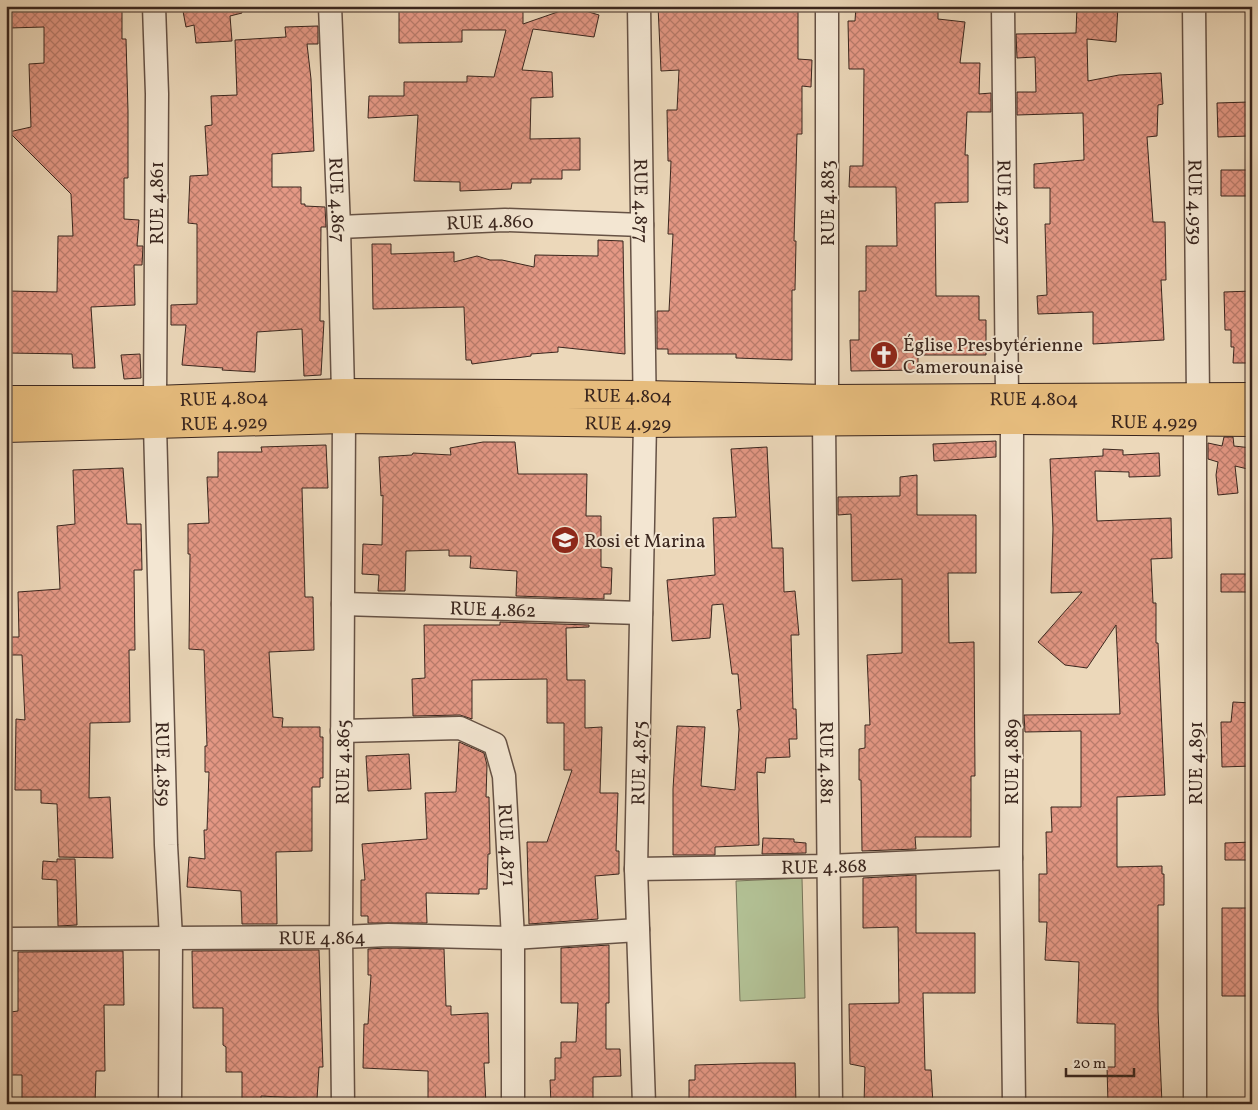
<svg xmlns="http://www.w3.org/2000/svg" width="1258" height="1110" viewBox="0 0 1258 1110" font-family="Vollkorn,serif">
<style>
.grass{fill:#b2c094;stroke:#767359}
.building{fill:url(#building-cross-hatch);stroke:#3a261e}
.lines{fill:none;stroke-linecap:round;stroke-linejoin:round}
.street-casing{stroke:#665245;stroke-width:25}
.primary-casing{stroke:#3a261e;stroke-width:30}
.street{stroke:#f3e6d2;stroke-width:22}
.primary{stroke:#e6bc7d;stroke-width:28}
.labels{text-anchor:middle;stroke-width:4;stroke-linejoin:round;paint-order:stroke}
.street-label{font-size:19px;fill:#3a261e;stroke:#f3e6d2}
.poi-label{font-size:19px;fill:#3a261e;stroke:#f3e6d2;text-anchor:start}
</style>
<defs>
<pattern id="building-cross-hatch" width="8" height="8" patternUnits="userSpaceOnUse" patternTransform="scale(1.25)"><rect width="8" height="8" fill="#e49885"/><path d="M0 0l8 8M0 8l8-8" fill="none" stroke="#ba7c6c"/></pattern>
</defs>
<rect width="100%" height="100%" fill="#ecd8ba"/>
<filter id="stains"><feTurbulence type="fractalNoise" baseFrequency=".004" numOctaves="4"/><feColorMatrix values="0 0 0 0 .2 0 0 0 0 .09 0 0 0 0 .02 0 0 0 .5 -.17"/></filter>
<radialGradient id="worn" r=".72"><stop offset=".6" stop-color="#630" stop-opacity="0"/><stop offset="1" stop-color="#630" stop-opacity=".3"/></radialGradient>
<!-- grass -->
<path class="grass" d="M 802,878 L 805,998 L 740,1001 L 736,881 Z"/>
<!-- building -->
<path class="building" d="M 8,6 L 122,6 L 122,39 L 126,39 L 128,111 L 128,178 L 124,178 L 124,219 L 139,220 L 137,246 L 143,246 L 142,265 L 134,265 L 135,305 L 91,307 L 95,368 L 73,368 L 72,354 L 7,353 L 8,291 L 57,292 L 58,236 L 73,236 L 71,194 L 9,132 L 31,127 L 29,64 L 44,63 L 44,27 L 9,28 Z
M 182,6 L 241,6 L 242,13 L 230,16 L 232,41 L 196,43 L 194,25 L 186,27 Z
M 523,6 L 523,24 L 572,7 L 599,15 L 594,37 L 533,29 L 522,70 L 552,72 L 553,97 L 531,98 L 530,139 L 580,138 L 580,170 L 562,170 L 562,179 L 531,179 L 531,183 L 512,183 L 511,189 L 460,191 L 460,182 L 414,181 L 418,115 L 368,118 L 369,96 L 404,96 L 404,82 L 467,82 L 467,76 L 494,77 L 506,30 L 462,30 L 462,42 L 399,43 L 399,7 Z
M 658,6 L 798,6 L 798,59 L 812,60 L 811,87 L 802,86 L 802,134 L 797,134 L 794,241 L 796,241 L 795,290 L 792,290 L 792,360 L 736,358 L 736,354 L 668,354 L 668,349 L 657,349 L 657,311 L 669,311 L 673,234 L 668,234 L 671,161 L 668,161 L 667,110 L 677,110 L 679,70 L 661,71 Z
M 856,6 L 938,6 L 938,19 L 965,22 L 960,63 L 980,63 L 979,94 L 991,93 L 991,112 L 967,112 L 965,155 L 968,155 L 968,202 L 935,203 L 936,296 L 979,296 L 979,320 L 986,320 L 986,355 L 918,355 L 918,370 L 851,371 L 850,340 L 859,340 L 859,291 L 866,291 L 866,246 L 897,246 L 896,187 L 849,187 L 850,166 L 863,166 L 864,69 L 849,69 L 848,21 L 855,21 Z
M 1077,6 L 1118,6 L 1116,42 L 1087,39 L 1088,81 L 1119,75 L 1161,73 L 1163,104 L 1158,105 L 1157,136 L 1147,137 L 1153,222 L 1165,222 L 1166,280 L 1161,280 L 1164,340 L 1093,344 L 1093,312 L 1038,314 L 1037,296 L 1047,295 L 1045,224 L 1050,224 L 1050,188 L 1034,188 L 1034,164 L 1084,160 L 1083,113 L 1017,115 L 1017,92 L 1036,92 L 1035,57 L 1017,58 L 1016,34 L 1076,33 Z
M 318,26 L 318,44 L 307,44 L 311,79 L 314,151 L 272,154 L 272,187 L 301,187 L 301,204 L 305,204 L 305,206 L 325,207 L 326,227 L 321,227 L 320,321 L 324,321 L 321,375 L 304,376 L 302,329 L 257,332 L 255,372 L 222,370 L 223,368 L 182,365 L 186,325 L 171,325 L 171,305 L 197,304 L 197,224 L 188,223 L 190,176 L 208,175 L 205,126 L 212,125 L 211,96 L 237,95 L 235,40 L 286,37 L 285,27 Z
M 1249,102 L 1249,136 L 1218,137 L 1217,103 Z
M 1221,170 L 1252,170 L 1252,196 L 1221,196 Z
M 598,240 L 623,241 L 625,354 L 558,347 L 558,352 L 531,354 L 531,356 L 472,364 L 471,360 L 466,360 L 464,307 L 373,309 L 372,244 L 391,244 L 391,254 L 454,252 L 454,262 L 477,256 L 490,260 L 502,260 L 534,267 L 535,255 L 598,256 Z
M 1252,291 L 1252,363 L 1233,363 L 1234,347 L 1231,347 L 1231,330 L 1225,330 L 1224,292 Z
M 140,354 L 141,378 L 124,379 L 121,355 Z
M 1224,437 L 1233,437 L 1234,446 L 1252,448 L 1252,470 L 1235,466 L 1238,493 L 1218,495 L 1216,475 L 1218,462 L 1208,459 L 1208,443 L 1222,446 Z
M 996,441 L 996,457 L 934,461 L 933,444 Z
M 483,442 L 515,442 L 518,474 L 587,474 L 586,516 L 601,516 L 601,567 L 612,568 L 611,594 L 604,594 L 604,599 L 516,596 L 517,571 L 470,568 L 471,556 L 449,556 L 449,550 L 406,551 L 405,591 L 378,591 L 379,575 L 362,574 L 363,544 L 382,545 L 383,495 L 381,496 L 379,457 L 412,455 L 413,453 L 451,455 L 450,448 Z
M 326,445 L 328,488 L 302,488 L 305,597 L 313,597 L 314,650 L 269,652 L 273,717 L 283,718 L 282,727 L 320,727 L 320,737 L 323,737 L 323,778 L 320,778 L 320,787 L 312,787 L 312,851 L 276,852 L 277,924 L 242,924 L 241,891 L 187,887 L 189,857 L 205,859 L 204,830 L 207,830 L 209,772 L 205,772 L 205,746 L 207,746 L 204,650 L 189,649 L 190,554 L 188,554 L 188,524 L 209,523 L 207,477 L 218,477 L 218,452 L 262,452 L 261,447 Z
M 767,447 L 772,548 L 783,548 L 784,592 L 795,591 L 799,635 L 791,635 L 793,709 L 796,709 L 797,739 L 789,739 L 790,757 L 766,758 L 765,773 L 757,772 L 759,845 L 715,847 L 715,855 L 673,855 L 673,789 L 677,726 L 705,727 L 701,786 L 735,790 L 739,729 L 737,710 L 741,709 L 738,674 L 732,674 L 723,604 L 712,605 L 710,638 L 672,641 L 667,580 L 715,575 L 713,518 L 736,517 L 731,449 Z
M 1103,449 L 1123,450 L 1123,455 L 1159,453 L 1160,476 L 1129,477 L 1129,472 L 1095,471 L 1097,521 L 1171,518 L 1172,558 L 1151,559 L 1153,603 L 1156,603 L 1156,643 L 1158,643 L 1165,795 L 1117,797 L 1117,867 L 1162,866 L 1162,874 L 1164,874 L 1164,905 L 1158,905 L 1158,1010 L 1162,1104 L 1108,1104 L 1107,1067 L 1115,1067 L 1115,1024 L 1077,1023 L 1079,962 L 1045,960 L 1047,922 L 1039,922 L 1039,874 L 1047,874 L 1046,832 L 1052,832 L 1051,807 L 1081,807 L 1081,731 L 1025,732 L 1024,715 L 1120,714 L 1116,625 L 1087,668 L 1065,665 L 1038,642 L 1082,592 L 1051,593 L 1053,529 L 1050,459 L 1103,456 Z
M 123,468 L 127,524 L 141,524 L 142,570 L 134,570 L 135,650 L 129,650 L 130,722 L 90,723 L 89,798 L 110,797 L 113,858 L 59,857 L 57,804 L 41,803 L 41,790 L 15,790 L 16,719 L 25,720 L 22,655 L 9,655 L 9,637 L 19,637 L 18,592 L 60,589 L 57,526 L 75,524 L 73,470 Z
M 917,475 L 917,515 L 976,515 L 976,573 L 948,573 L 949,643 L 974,642 L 975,776 L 971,776 L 971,837 L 915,837 L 916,849 L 862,851 L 861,780 L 859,780 L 859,749 L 865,748 L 865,725 L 870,725 L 867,655 L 902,653 L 902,579 L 852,581 L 851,514 L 838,515 L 838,497 L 900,496 L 900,477 Z
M 1221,574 L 1252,574 L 1252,592 L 1221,592 Z
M 500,622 L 589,625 L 589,627 L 566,628 L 567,680 L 585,680 L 585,728 L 602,727 L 600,793 L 618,793 L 616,851 L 619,851 L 619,874 L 595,876 L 598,919 L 529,924 L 527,842 L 547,842 L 572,770 L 564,770 L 564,723 L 547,723 L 547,679 L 472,680 L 472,719 L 460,715 L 413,716 L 412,679 L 425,678 L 424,625 L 500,625 Z
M 1233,702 L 1252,703 L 1252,766 L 1222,767 L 1221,722 L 1231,722 Z
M 459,742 L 484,753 L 487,765 L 486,797 L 489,797 L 490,854 L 488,854 L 487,889 L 479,889 L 479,894 L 426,893 L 427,923 L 368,923 L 368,916 L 361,916 L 361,880 L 365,880 L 362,844 L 427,839 L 425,793 L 456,792 Z
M 409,754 L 411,789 L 368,791 L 366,756 Z
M 763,838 L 794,839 L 794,842 L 806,843 L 806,853 L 762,854 Z
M 1252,842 L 1252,860 L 1225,860 L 1225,843 Z
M 57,859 L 75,859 L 77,925 L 58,926 L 57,880 L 42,879 L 43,861 L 57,862 Z
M 916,875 L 916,933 L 975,933 L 975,993 L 923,993 L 925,1070 L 931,1070 L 933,1104 L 864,1104 L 865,1067 L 850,1064 L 849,1004 L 899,1003 L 898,927 L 863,928 L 863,878 Z
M 1222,908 L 1252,908 L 1252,996 L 1222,996 Z
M 609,945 L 609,1003 L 606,1003 L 606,1049 L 620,1049 L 621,1076 L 593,1077 L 593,1104 L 551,1104 L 550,1080 L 555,1080 L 555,1058 L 561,1058 L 561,1042 L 576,1042 L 578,1003 L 561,1003 L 561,948 Z
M 388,948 L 444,949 L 446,1006 L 451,1006 L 451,1015 L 488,1013 L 489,1063 L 484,1063 L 486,1104 L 428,1104 L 428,1071 L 363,1068 L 364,1024 L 368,1024 L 371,975 L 368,975 L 368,949 Z
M 319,950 L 323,1067 L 319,1067 L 317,1099 L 261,1096 L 261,1104 L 242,1104 L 242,1072 L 226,1072 L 226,1047 L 223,1045 L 223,1008 L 193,1008 L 192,951 Z
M 123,951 L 124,1005 L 104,1005 L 105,1071 L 96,1071 L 95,1104 L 22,1104 L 22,1075 L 10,1075 L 11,1012 L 18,1011 L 18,952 Z
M 761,1063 L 795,1063 L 796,1104 L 696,1104 L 696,1102 L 689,1101 L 689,1080 L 695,1080 L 695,1065 Z"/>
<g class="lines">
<defs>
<g id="street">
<path d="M 154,6 L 157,94 L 155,400"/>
<path id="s1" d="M 330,6 L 339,227 L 343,393"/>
<path id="s2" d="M 639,6 L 645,423 L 636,869 L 644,1104"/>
<path id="s3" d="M 1003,6 L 1007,398"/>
<path id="s4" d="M 1194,6 L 1198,398"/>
<path id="s5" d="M 339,227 L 505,220 L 642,225"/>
<path d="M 827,399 L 827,6"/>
<path d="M 1012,420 L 1011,858 L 1014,1104"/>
<path id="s6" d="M 824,422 L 831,1104"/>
<path d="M 1195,422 L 1195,1104"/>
<path id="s7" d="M 155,425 L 166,845 L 171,938 L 170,1104"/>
<path id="s8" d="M 343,604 L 641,613"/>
<path id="s9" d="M 342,731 L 460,728 L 495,744 L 504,776 L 513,938 L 513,1104"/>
<path id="s10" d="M 636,869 L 828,866 L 1011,858"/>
<path id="s11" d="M 6,939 L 341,937 L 388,935 L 513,938 L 638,930"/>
<path id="s12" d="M 343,1104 L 341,937 L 344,419"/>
</g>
<g id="primary">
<path id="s13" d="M 6,400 L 155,400 L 343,393 L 644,395 L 827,399 L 1252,397"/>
<path id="s14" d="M 6,428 L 344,419 L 645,423 L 1012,420 L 1252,422"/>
</g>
</defs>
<!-- street casing -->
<use href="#street" class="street-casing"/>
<!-- primary casing -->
<use href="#primary" class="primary-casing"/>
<!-- street -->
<use href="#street" class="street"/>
<!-- primary -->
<use href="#primary" class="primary"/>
</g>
<!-- icons -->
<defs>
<symbol id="church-disc" viewBox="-11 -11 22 22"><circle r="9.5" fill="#8f2418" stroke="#f3e6d2"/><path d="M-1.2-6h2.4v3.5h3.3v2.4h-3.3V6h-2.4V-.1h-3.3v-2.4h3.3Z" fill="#fff"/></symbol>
<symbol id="school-disc" viewBox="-11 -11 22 22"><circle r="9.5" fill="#8f2418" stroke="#f3e6d2"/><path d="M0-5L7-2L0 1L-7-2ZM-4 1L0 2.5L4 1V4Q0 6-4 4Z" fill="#fff"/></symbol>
</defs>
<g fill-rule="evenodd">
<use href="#church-disc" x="868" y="339" width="32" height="32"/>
<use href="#school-disc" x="549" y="524" width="32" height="32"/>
</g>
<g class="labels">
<!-- street labels -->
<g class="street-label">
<text dy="7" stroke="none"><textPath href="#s1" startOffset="194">RUE 4.867</textPath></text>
<text dy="7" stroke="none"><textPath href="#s2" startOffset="195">RUE 4.877</textPath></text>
<text dy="7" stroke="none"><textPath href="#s3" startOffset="196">RUE 4.937</textPath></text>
<text dy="7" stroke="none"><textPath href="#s4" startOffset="196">RUE 4.939</textPath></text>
<text transform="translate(156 203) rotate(-90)" y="7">RUE 4.861</text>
<text transform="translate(827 203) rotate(-90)" y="7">RUE 4.883</text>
<text dy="7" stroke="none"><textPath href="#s5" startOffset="151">RUE 4.860</textPath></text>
<text dy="7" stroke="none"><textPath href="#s13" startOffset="622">RUE 4.804</textPath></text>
<text dy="7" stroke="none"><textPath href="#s13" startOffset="218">RUE 4.804</textPath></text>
<text dy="7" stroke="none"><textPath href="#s13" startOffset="1028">RUE 4.804</textPath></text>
<text dy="7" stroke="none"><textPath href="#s14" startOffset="622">RUE 4.929</textPath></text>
<text dy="7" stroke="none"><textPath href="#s14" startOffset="1148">RUE 4.929</textPath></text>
<text dy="7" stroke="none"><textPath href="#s14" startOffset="218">RUE 4.929</textPath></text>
<text dy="7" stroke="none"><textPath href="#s8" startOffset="150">RUE 4.862</textPath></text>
<text dy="7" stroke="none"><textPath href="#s12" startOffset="342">RUE 4.865</textPath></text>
<text transform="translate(1011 762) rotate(-90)" y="7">RUE 4.889</text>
<text transform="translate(638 763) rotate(-89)" y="7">RUE 4.875</text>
<text dy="7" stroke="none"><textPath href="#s6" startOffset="341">RUE 4.881</textPath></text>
<text transform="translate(1195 763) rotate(-90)" y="7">RUE 4.891</text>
<text dy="7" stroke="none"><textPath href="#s7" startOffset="339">RUE 4.859</textPath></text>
<text dy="7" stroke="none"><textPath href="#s9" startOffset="259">RUE 4.871</textPath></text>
<text dy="7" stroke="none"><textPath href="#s10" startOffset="188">RUE 4.868</textPath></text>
<text dy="7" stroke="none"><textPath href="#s11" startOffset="316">RUE 4.864</textPath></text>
</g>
<!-- poi labels -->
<g class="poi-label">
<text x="903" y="351">Église Presbytérienne<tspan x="903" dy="22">Camerounaise</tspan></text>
<text x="584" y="547">Rosi et Marina</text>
</g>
</g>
<!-- margin -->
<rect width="1258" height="1110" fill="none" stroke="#ecd8ba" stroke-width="25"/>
<rect x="8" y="8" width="1243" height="1095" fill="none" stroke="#3a261e" stroke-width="2.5"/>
<rect x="12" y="12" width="1233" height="1085" fill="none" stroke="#3a261e"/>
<!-- scale -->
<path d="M1066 1068v8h68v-8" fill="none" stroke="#3a261e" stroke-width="2.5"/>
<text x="1073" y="1068" font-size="15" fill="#3a261e" stroke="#f3e6d2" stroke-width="4" paint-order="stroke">20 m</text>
<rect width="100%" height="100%" filter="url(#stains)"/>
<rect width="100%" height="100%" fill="url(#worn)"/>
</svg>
